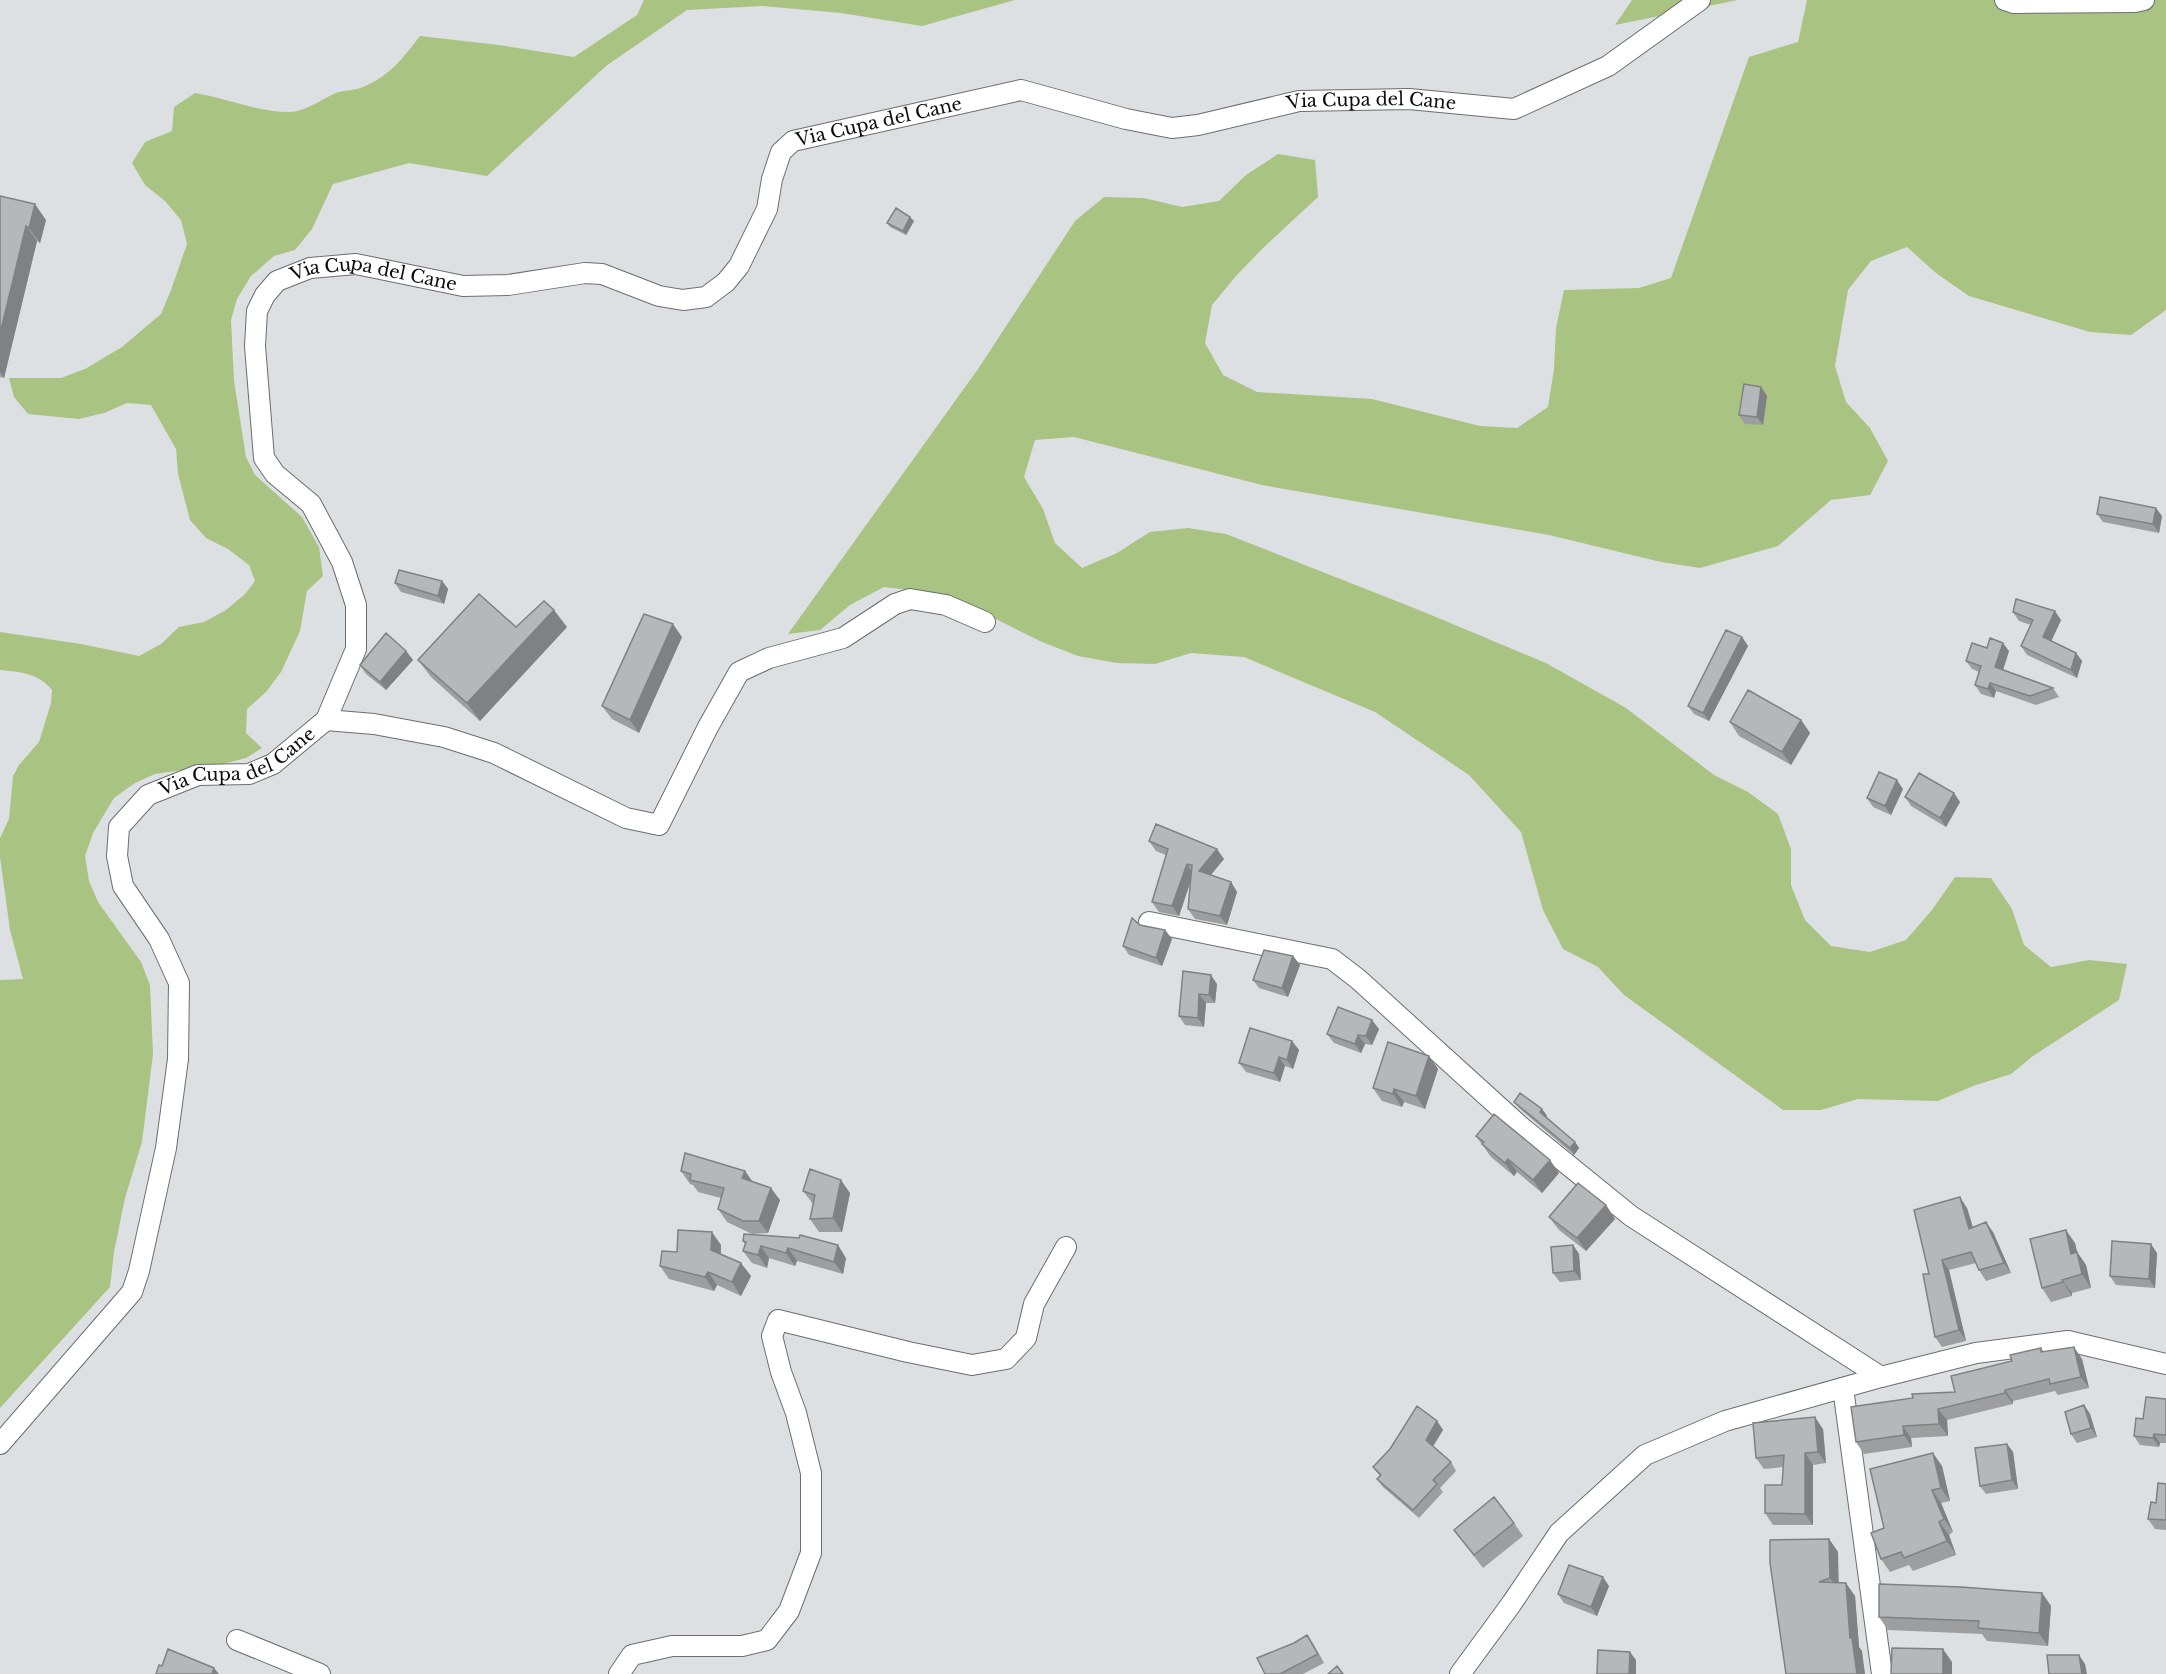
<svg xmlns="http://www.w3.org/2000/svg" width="2166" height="1674" viewBox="0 0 2166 1674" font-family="'Libre Baskerville',serif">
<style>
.green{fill:#a9c382}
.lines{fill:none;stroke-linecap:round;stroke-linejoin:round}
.street-casing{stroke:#6b6e70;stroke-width:22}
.street{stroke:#fff;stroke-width:20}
.wall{fill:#9c9ea0}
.shaded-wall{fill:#7f8182}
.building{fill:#b5b8ba;stroke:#7f8182;stroke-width:1.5}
.labels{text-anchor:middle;stroke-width:4.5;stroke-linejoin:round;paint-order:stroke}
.street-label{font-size:18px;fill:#0b0c0c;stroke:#eaedf0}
</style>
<rect width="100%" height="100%" fill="#dde0e2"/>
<!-- green -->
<path class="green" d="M 644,0 L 1015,0 L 922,26 L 841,13 L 762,6 L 687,10 L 606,66 L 487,176 L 409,163 L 333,184 L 312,229 L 295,250 L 274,256 L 251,276 L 237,299 L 231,320 L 234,381 L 246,457 L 255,475 L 302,517 L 319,547 L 323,576 L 307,591 L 300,631 L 281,672 L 266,692 L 247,709 L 246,733 L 262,748 L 246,758 L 223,764 L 155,774 L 135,783 L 114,798 L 93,833 L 85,856 L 89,881 L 98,902 L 141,962 L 150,985 L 153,1054 L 142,1142 L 125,1198 L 114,1252 L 110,1287 L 0,1408 L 0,980 L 23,979 L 10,930 L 0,857 L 0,838 L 9,819 L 13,776 L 19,765 L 39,742 L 51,703 L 52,690 C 38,673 21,672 0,670 L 0,632 L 81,644 L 139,656 L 161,644 L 179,627 L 204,622 L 226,610 L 245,594 L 255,581 L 249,565 L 228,549 L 206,538 L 190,520 L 178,474 L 176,449 L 151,405 L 127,403 L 104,413 L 79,419 L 28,414 L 14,397 L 9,378 L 61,378 L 85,369 L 122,347 L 161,314 L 171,290 L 187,244 L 181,220 L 165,201 L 145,185 L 132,163 L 145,142 L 172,131 L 174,107 L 195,93 C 226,98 257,112 289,112 C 305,112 322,99 336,93 C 344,90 354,91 363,87 C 390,76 403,58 420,36 L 499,45 L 574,57 L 637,15 Z
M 1632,0 L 1738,0 L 1615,25 Z
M 1807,0 L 2166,0 L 2166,310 L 2131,335 L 2090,332 L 1969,296 L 1936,273 L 1907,247 L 1871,261 L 1848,290 L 1835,366 L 1846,402 L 1870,428 L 1888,461 L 1870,495 L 1831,500 L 1778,546 L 1700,568 L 1661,562 L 1549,535 L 1262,485 L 1074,437 L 1035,440 L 1024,477 L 1043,509 L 1055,543 L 1082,568 L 1117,553 L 1150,532 L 1188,528 L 1226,534 L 1424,612 L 1546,663 L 1626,708 L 1714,775 L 1748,792 L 1778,814 L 1791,849 L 1791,885 L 1805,920 L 1831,946 L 1870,952 L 1906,940 L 1932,910 L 1955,877 L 1991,878 L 2012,909 L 2024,945 L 2051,967 L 2089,960 L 2127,964 L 2119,1000 L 2033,1056 L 2011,1074 L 1973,1086 L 1938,1101 L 1858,1099 L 1821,1110 L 1783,1110 L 1624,995 L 1598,967 L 1563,949 L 1543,910 L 1521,832 L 1469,775 L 1375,712 L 1244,657 L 1191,653 L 1155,664 L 1117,663 L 1078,656 L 1042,642 L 945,594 L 884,587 L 850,605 L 820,630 L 788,634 L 978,369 L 1075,221 L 1104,197 L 1144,198 L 1182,207 L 1219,201 L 1246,175 L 1278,154 L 1315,160 L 1318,197 L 1263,248 L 1236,276 L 1212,305 L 1205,343 L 1223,375 L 1257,392 L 1372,399 L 1480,426 L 1517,428 L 1548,407 L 1554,369 L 1556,328 L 1564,290 L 1639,288 L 1671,278 L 1749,57 L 1798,42 Z"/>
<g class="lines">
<defs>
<g id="street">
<path d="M 2005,0 L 2014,3 L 2135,2 L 2144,0"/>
<path d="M 326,720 L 374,724 L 444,737 L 494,753 L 626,818 L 659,825 L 708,727 L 739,672 L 769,658 L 843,638 L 895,604 L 910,599 L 946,605 L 985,622"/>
<path d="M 1149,922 L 1332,959 L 1358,979 L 1520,1126 L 1631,1216 L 1881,1377"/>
<path d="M 1843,1388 L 1882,1674"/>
<path id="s1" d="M 0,1444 L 132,1292 L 139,1271 L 166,1148 L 178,1059 L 179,983 L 159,939 L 123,886 L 117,856 L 119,827 L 148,795 L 198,775 L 249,774 L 273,764 L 326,720 L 356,649 L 356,605 L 342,562 L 311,504 L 275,474 L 264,458 L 255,346 L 257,311 L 265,295 L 277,281 L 310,268 L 356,264 L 463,286 L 508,285 L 585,273 L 602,274 L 659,296 L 683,300 L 706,297 L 726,282 L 739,266 L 767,209 L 772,179 L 781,152 L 793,141 L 1021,90 L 1126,119 L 1172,128 L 1198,125 L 1299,101 L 1409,99 L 1514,109 L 1608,66 L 1700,0"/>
<path d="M 237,1640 L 320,1674"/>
<path d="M 619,1674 L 632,1655 L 672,1646 L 742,1646 L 767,1640 L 789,1611 L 811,1553 L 811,1473 L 796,1413 L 781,1372 L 772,1336 L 778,1320 L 908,1352 L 972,1365 L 1006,1359 L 1026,1338 L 1034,1304 L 1066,1247"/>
<path d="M 1460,1674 L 1512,1603 L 1559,1533 L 1645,1455 L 1725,1421 L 1881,1377 L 1976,1353 L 2068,1341 L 2166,1364"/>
</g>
</defs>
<!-- street casing -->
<use href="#street" class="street-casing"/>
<!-- street -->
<use href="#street" class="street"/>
</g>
<!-- wall -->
<path class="wall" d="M 0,196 L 46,220 L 40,243 L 37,241 L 4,378 L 0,377 Z
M 914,221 L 906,235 L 890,227 L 887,223 Z
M 1761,387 L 1767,396 L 1763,425 L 1745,424 L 1739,415 Z
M 2097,514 L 2162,516 L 2159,533 L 2103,522 Z
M 442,581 L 448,589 L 444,604 L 401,592 L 395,583 Z
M 2013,612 L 2061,620 L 2051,641 L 2076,653 L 2082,661 L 2077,678 L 2027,655 L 2021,646 L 2031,625 L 2019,621 Z
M 516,627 L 567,627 L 480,721 L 431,677 L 418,660 Z
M 682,637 L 639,733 L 612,719 L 602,706 Z
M 1742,637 L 1748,646 L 1709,721 L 1694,714 L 1688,706 Z
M 1987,648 L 2009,651 L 2003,670 L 2053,688 L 2059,697 L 2036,705 L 1996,691 L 1994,698 L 1981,694 L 1975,685 L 1979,672 L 1972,669 L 1966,661 Z
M 406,651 L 413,660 L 386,690 L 366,674 L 360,665 Z
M 1801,720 L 1810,733 L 1791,765 L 1739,736 L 1730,722 Z
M 1903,789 L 1891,815 L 1873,807 L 1867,798 Z
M 1954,793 L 1960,802 L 1946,827 L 1911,806 L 1905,797 Z
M 1149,841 L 1224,859 L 1210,875 L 1231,882 L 1237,892 L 1227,925 L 1195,919 L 1188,909 L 1190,883 L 1179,916 L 1159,912 L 1152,902 L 1166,855 L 1156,851 Z
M 1140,925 L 1165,930 L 1172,939 L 1162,966 L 1129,955 L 1123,946 Z
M 1293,956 L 1300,965 L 1288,997 L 1259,988 L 1253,980 Z
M 1183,971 L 1217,984 L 1215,1003 L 1206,1003 L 1204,1027 L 1185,1025 L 1179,1016 Z
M 1379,1029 L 1372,1045 L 1365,1044 L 1361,1053 L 1334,1043 L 1327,1034 Z
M 1292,1041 L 1299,1050 L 1293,1069 L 1285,1066 L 1280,1082 L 1246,1072 L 1239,1063 Z
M 1429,1056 L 1438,1069 L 1425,1109 L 1404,1102 L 1402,1107 L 1382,1101 L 1373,1088 Z
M 1514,1102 L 1542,1109 L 1547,1116 L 1546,1117 L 1575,1142 L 1579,1148 L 1574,1155 L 1519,1108 Z
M 1476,1136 L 1559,1173 L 1542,1193 L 1517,1172 L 1514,1176 L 1491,1157 Z
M 681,1171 L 745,1171 L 752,1181 L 780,1200 L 768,1233 L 752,1234 L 727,1222 L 718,1209 L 721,1198 L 698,1192 L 693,1185 L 690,1184 Z
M 803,1191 L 850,1193 L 842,1232 L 819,1232 L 810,1219 L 813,1204 Z
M 1606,1205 L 1615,1219 L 1586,1251 L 1559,1230 L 1549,1217 Z
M 1967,1208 L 1973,1227 L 1993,1232 L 2011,1273 L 1986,1281 L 1979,1270 L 1976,1263 L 1949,1270 L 1966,1341 L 1942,1347 L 1935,1337 L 1929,1274 Z
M 743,1241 L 846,1258 L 843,1274 L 797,1261 L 795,1266 L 769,1258 L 767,1268 L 752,1263 L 743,1251 L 745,1244 Z
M 2075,1243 L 2077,1252 L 2086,1265 L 2091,1288 L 2072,1293 L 2072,1296 L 2051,1302 L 2042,1288 Z
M 721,1245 L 721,1254 L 751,1276 L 741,1296 L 717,1285 L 714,1291 L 669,1279 L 660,1266 L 677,1252 Z
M 1573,1245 L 1579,1254 L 1581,1280 L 1560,1282 L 1553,1273 Z
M 2157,1253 L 2155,1288 L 2116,1285 L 2110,1276 Z
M 2041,1348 L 2044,1352 L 2082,1359 L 2089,1388 L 2058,1395 L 2055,1391 L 2013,1401 L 2013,1404 L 1947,1420 L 1948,1436 L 1911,1438 L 1912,1447 L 1864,1454 L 1856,1442 L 1955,1392 L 2012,1361 Z
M 2166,1399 L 2166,1443 L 2160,1443 L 2159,1447 L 2140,1445 L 2134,1436 L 2143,1419 Z
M 2084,1405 L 2090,1414 L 2097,1437 L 2077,1443 L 2071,1434 Z
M 1437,1421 L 1443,1430 L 1433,1446 L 1451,1462 L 1456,1471 L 1440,1488 L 1443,1492 L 1419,1518 L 1383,1487 L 1377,1479 L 1380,1476 L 1373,1467 Z
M 1823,1429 L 1826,1463 L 1813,1465 L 1813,1525 L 1773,1525 L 1765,1513 L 1782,1485 L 1784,1467 L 1764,1469 L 1756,1458 Z
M 2007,1444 L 2013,1452 L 2018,1489 L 1986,1494 L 1980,1486 Z
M 1942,1466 L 1950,1501 L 1941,1503 L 1953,1532 L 1949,1535 L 1956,1555 L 1913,1571 L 1909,1565 L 1890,1572 L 1881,1559 L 1884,1528 Z
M 2166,1484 L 2166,1530 L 2155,1529 L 2148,1519 Z
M 1514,1523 L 1523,1536 L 1483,1568 L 1454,1530 Z
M 1829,1539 L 1838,1552 L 1838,1583 L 1855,1596 L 1859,1647 L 1862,1651 L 1786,1674 Z
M 1609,1586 L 1597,1616 L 1564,1603 L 1558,1594 Z
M 2042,1593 L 2051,1606 L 2048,1646 L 1987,1641 L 1982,1634 L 1888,1630 L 1879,1617 Z
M 1307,1635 L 1324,1663 L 1303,1674 L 1265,1674 L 1294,1643 Z"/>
<!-- shaded-wall -->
<path class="shaded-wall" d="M 35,204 L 46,220 L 40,243 L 29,228 Z
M 910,217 L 914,221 L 906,235 L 903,231 Z
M 26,226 L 37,241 L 4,378 L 0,372 L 0,334 Z
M 1761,387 L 1767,396 L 1763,425 L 1757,417 Z
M 2156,508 L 2162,516 L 2159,533 L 2153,524 Z
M 442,581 L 448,589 L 444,604 L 438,596 Z
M 554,610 L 567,627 L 480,721 L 467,703 Z
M 2055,611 L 2061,620 L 2049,646 L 2043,637 Z
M 673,624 L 682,637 L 639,733 L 630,720 Z
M 1742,637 L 1748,646 L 1709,721 L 1703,713 Z
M 2003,643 L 2009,651 L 2001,676 L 1995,667 Z
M 406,651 L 413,660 L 386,690 L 380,682 Z
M 2076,653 L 2082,661 L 2077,678 L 2071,670 Z
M 1990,683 L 1996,691 L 1994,698 L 1988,689 Z
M 1801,720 L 1810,733 L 1791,765 L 1782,752 Z
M 1897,780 L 1903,789 L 1891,815 L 1885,806 Z
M 1954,793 L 1960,802 L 1946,827 L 1940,818 Z
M 1217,849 L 1224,859 L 1206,881 L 1199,871 Z
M 1187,864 L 1193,874 L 1179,916 L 1172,906 Z
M 1231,882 L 1237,892 L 1227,925 L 1220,916 Z
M 1165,930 L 1172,939 L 1162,966 L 1156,958 Z
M 1293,956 L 1300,965 L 1288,997 L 1282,988 Z
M 1211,975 L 1217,984 L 1215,1003 L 1209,995 Z
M 1199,994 L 1206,1003 L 1204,1027 L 1198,1018 Z
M 1372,1020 L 1379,1029 L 1372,1045 L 1366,1036 Z
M 1358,1035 L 1365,1044 L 1361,1053 L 1355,1044 Z
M 1292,1041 L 1299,1050 L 1293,1069 L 1287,1060 Z
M 1429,1056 L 1438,1069 L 1425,1109 L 1416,1096 Z
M 1279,1057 L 1285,1066 L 1280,1082 L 1274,1073 Z
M 1394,1089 L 1404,1102 L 1402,1107 L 1393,1094 Z
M 1542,1109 L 1547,1116 L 1545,1119 L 1540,1112 Z
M 1575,1142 L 1579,1148 L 1574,1155 L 1570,1148 Z
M 1508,1159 L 1517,1172 L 1514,1176 L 1505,1163 Z
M 1550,1160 L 1559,1173 L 1542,1193 L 1533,1180 Z
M 745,1171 L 754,1184 L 742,1178 Z
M 841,1180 L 850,1193 L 842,1232 L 833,1218 Z
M 771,1188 L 780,1200 L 768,1233 L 759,1221 Z
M 1960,1197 L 1967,1208 L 1976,1239 L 1969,1229 Z
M 1606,1205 L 1615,1219 L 1586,1251 L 1577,1238 Z
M 1986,1222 L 1993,1232 L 2011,1273 L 2004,1263 Z
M 2066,1230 L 2075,1243 L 2077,1252 L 2086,1265 L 2091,1288 L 2082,1274 L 2071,1254 Z
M 712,1232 L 721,1245 L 720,1263 L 711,1250 Z
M 2151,1244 L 2157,1253 L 2155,1288 L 2149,1279 Z
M 838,1245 L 846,1258 L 843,1274 L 834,1262 Z
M 1573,1245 L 1579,1254 L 1581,1280 L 1574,1271 Z
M 761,1246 L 769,1258 L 767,1268 L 758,1255 Z
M 788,1248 L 797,1261 L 795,1266 L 786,1253 Z
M 1942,1260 L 1949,1270 L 1966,1341 L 1959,1330 Z
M 741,1263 L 751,1276 L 741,1296 L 732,1282 Z
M 708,1272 L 717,1285 L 714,1291 L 705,1277 Z
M 2062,1280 L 2072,1293 L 2072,1296 L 2063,1282 Z
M 2074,1347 L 2082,1359 L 2089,1388 L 2081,1377 Z
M 2005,1390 L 2013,1401 L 2013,1404 L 2005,1393 Z
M 2084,1405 L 2090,1414 L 2097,1437 L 2091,1428 Z
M 1938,1409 L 1947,1420 L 1948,1436 L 1939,1424 Z
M 1815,1417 L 1823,1429 L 1826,1463 L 1818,1452 Z
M 1437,1421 L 1443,1430 L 1432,1448 L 1426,1440 Z
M 1903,1426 L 1911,1438 L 1912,1447 L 1904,1435 Z
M 2154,1434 L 2160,1443 L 2159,1447 L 2153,1438 Z
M 2007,1444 L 2013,1452 L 2018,1489 L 2012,1480 Z
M 1805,1453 L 1813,1465 L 1813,1525 L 1805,1514 Z
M 1933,1453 L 1942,1466 L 1950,1501 L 1941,1488 Z
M 1932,1490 L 1941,1503 L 1953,1532 L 1944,1519 Z
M 1939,1522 L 1949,1535 L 1956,1555 L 1947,1541 Z
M 1829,1539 L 1838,1552 L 1839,1592 L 1830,1578 Z
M 1603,1577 L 1609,1586 L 1597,1616 L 1591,1607 Z
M 1846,1583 L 1855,1596 L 1859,1647 L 1862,1651 L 1865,1674 L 1857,1674 L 1850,1638 Z
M 2042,1593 L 2051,1606 L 2048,1646 L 2039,1633 Z
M 1307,1635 L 1313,1644 L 1324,1663 L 1318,1654 Z
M 1943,1649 L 1952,1662 L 1952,1674 L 1943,1674 Z
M 1630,1652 L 1636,1660 L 1636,1674 L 1629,1674 Z
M 2079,1655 L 2085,1664 L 2087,1674 L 2082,1674 Z
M 214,1668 L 219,1674 L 212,1674 Z"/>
<!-- building -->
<path class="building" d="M 0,196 L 35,204 L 29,228 L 26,226 L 0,334 Z
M 896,208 L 910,217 L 903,231 L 887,223 Z
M 1744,384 L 1761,387 L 1757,417 L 1739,415 Z
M 2100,497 L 2156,508 L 2153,524 L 2097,514 Z
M 399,570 L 442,581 L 438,596 L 395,583 Z
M 479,594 L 516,627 L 544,601 L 554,610 L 467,703 L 418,660 Z
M 2016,599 L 2055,611 L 2043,637 L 2076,653 L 2071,670 L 2021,646 L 2033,620 L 2013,612 Z
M 644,614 L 673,624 L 630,720 L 602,706 Z
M 1726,630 L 1742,637 L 1703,713 L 1688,706 Z
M 386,633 L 406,651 L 380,682 L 360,665 Z
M 1990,638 L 2003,643 L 1995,667 L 2053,688 L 2030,696 L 1990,683 L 1988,689 L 1975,685 L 1981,666 L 1966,661 L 1972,643 L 1987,648 Z
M 1748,690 L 1801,720 L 1782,752 L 1730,722 Z
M 1879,772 L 1897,780 L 1885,806 L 1867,798 Z
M 1919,773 L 1954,793 L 1940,818 L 1905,797 Z
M 1156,824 L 1217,849 L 1199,871 L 1231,882 L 1220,916 L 1188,909 L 1192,865 L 1187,864 L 1172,906 L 1152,902 L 1168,849 L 1149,841 Z
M 1132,918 L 1140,925 L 1165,930 L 1156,958 L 1123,946 Z
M 1264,950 L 1293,956 L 1282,988 L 1253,980 Z
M 1183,971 L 1211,975 L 1209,995 L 1199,994 L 1198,1018 L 1179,1016 Z
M 1338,1007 L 1372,1020 L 1366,1036 L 1358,1035 L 1355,1044 L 1327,1034 Z
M 1250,1028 L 1292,1041 L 1287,1060 L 1279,1057 L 1274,1073 L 1239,1063 Z
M 1388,1042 L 1429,1056 L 1416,1096 L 1394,1089 L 1393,1094 L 1373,1088 Z
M 1520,1093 L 1542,1109 L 1540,1112 L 1575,1142 L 1570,1148 L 1514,1102 Z
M 1494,1114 L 1550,1160 L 1533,1180 L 1508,1159 L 1505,1163 L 1482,1144 L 1484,1142 L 1476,1136 Z
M 685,1153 L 745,1171 L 742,1178 L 771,1188 L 759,1221 L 743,1221 L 718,1209 L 724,1188 L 690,1180 L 691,1174 L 681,1171 Z
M 810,1169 L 841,1180 L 833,1218 L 810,1219 L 815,1195 L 803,1191 Z
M 1578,1183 L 1606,1205 L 1577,1238 L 1549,1217 Z
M 1960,1197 L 1969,1229 L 1986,1222 L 2004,1263 L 1979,1270 L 1971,1252 L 1942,1260 L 1959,1330 L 1935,1337 L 1923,1274 L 1929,1274 L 1914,1210 Z
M 678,1230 L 712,1232 L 711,1250 L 741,1263 L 732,1282 L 708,1272 L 705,1277 L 660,1266 L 662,1251 L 677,1252 Z
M 2066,1230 L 2071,1254 L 2077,1252 L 2082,1274 L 2062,1280 L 2063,1282 L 2042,1288 L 2030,1239 Z
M 744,1234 L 799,1238 L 800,1235 L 838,1245 L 834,1262 L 788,1248 L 786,1253 L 761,1246 L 758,1255 L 743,1251 L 746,1242 L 743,1241 Z
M 2112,1241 L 2151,1244 L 2149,1279 L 2110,1276 Z
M 1573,1245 L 1574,1271 L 1553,1273 L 1551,1247 Z
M 2074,1347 L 2081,1377 L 2050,1384 L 2049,1379 L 2005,1390 L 2005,1393 L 1938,1409 L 1939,1424 L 1903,1426 L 1904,1435 L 1856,1442 L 1851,1407 L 1913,1398 L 1912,1394 L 1955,1392 L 1951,1376 L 2012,1361 L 2010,1355 L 2041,1348 L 2041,1352 Z
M 2146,1397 L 2166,1399 L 2166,1435 L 2154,1434 L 2153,1438 L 2134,1436 L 2136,1418 L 2143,1419 Z
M 2084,1405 L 2091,1428 L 2071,1434 L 2065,1412 Z
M 1417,1406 L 1437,1421 L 1426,1440 L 1451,1462 L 1433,1480 L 1437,1484 L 1413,1510 L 1377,1479 L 1381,1475 L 1373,1467 L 1390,1449 Z
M 1815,1417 L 1818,1452 L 1805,1453 L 1805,1514 L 1765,1513 L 1765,1485 L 1782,1485 L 1784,1455 L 1756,1458 L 1753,1423 Z
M 2007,1444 L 2012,1480 L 1980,1486 L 1975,1448 Z
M 1933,1453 L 1941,1488 L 1932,1490 L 1944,1519 L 1939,1522 L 1947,1541 L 1904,1558 L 1901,1552 L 1881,1559 L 1871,1533 L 1884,1528 L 1870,1469 Z
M 2158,1483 L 2166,1484 L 2166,1520 L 2148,1519 L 2151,1502 L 2156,1503 Z
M 1494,1497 L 1514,1523 L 1474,1555 L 1454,1530 Z
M 1829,1539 L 1830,1578 L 1819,1582 L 1846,1583 L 1850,1638 L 1852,1638 L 1857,1674 L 1786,1674 L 1770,1563 L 1770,1540 Z
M 1569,1565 L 1603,1577 L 1591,1607 L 1558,1594 Z
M 1879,1584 L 1961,1587 L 2042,1593 L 2039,1633 L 1978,1628 L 1979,1621 L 1879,1617 Z
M 1307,1635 L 1318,1654 L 1280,1674 L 1265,1674 L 1257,1658 L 1294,1643 Z
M 1892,1648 L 1943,1649 L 1943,1674 L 1891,1674 Z
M 168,1649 L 214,1668 L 212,1674 L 156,1674 L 159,1665 L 162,1666 Z
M 1598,1650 L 1630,1652 L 1629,1674 L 1597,1674 Z
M 2047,1655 L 2079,1655 L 2082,1674 L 2049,1674 Z
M 1337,1666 L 1343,1674 L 1328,1674 Z"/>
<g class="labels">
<!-- street labels -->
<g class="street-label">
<text dy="6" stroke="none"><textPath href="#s1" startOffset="2628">Via Cupa del Cane</textPath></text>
<text dy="6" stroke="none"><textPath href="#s1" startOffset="2124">Via Cupa del Cane</textPath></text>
<text dy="6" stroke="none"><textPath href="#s1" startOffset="1512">Via Cupa del Cane</textPath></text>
<text dy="6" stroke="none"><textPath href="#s1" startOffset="828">Via Cupa del Cane</textPath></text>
</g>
</g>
</svg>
